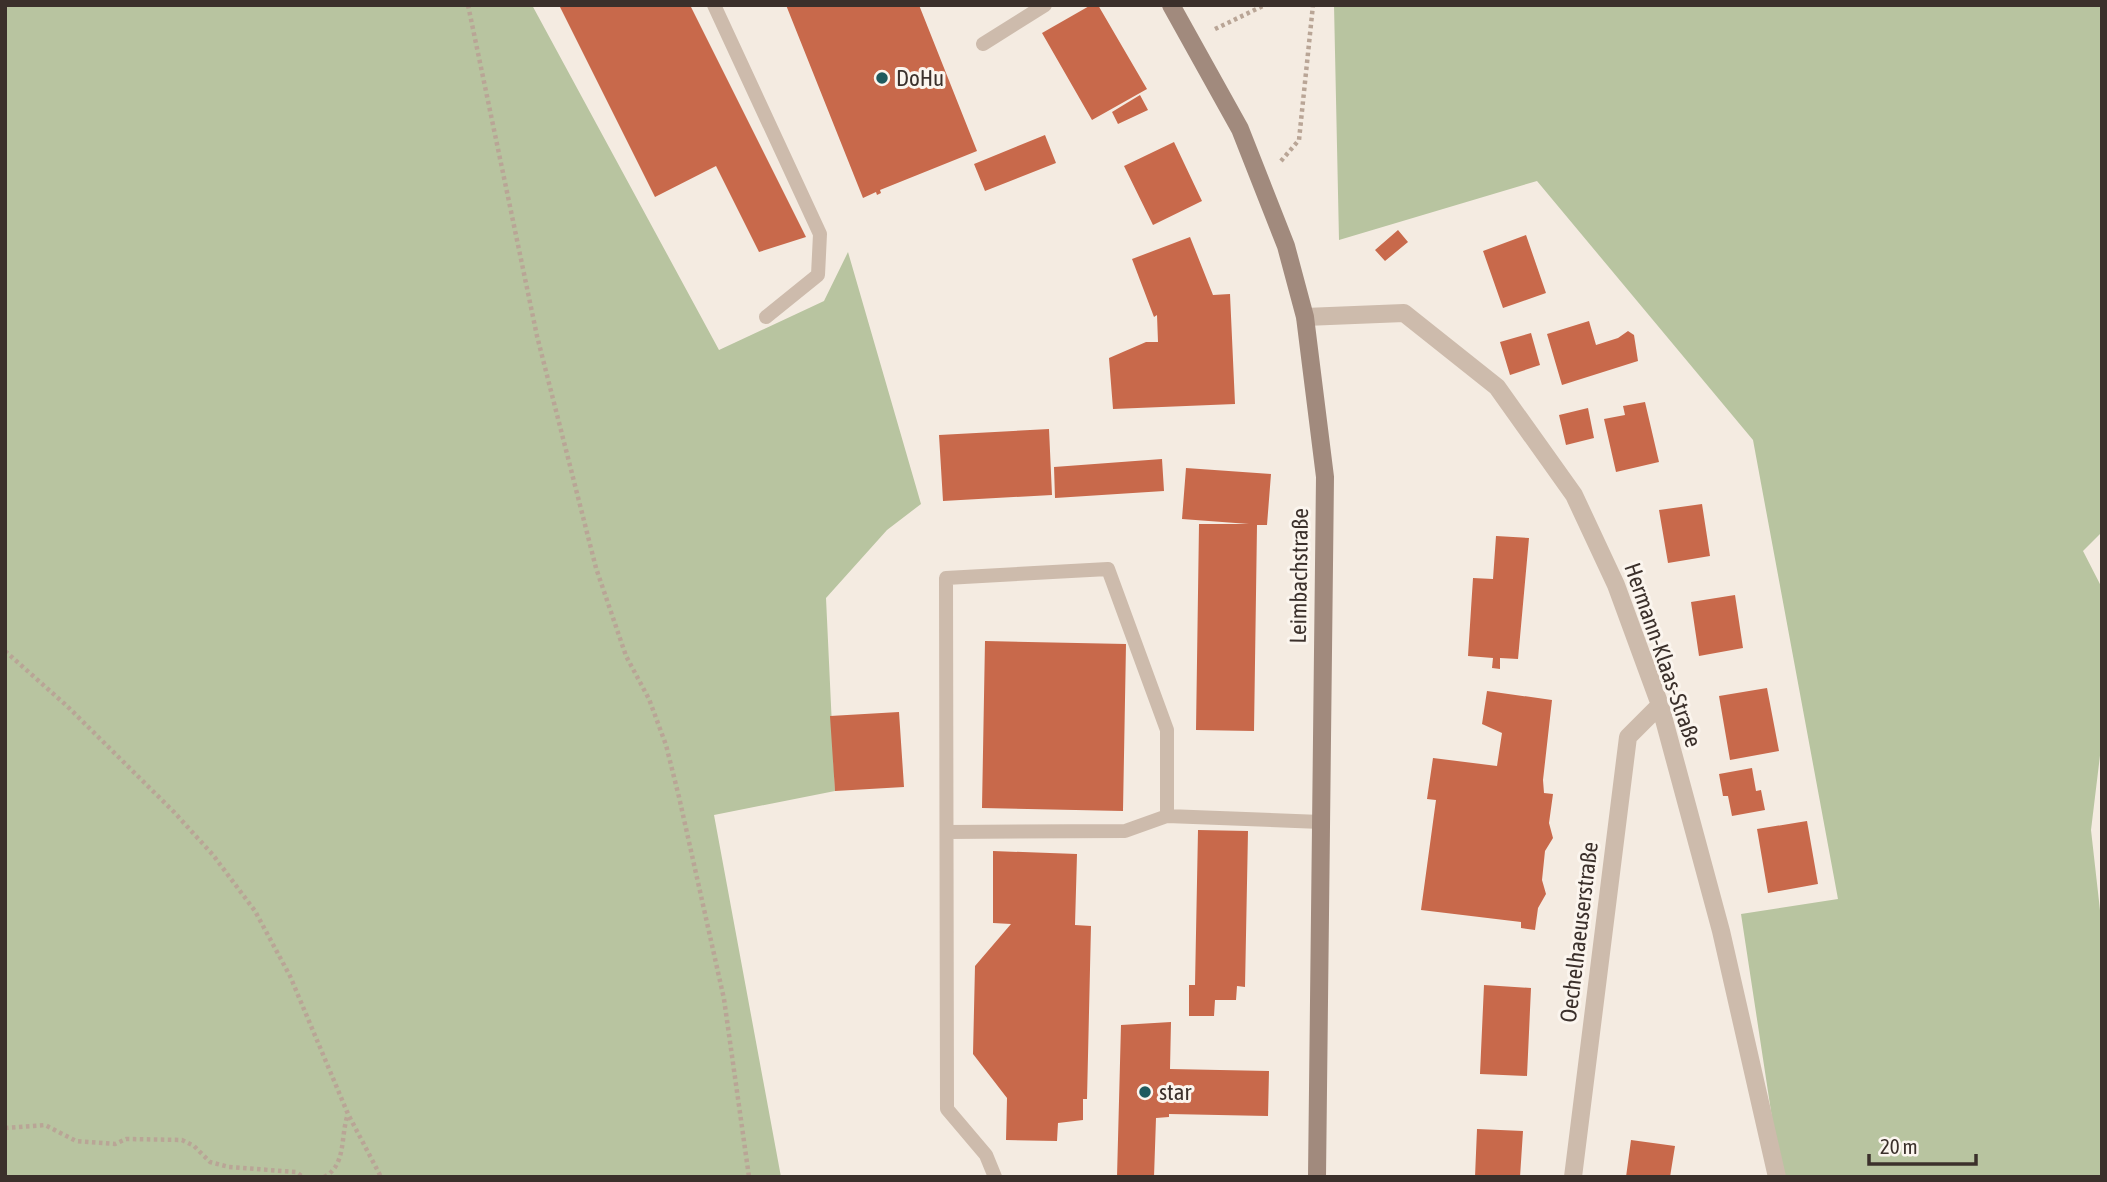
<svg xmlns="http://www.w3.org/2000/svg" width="2107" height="1182" viewBox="0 0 2107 1182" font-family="'Asap Condensed',sans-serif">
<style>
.green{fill:#b8c4a0}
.building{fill:#c8694b}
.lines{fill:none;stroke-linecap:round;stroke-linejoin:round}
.path{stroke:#b9a596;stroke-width:4.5;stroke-dasharray:3.5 3.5;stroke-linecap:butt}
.service{stroke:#cdbbac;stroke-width:14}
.minor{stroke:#cdbbac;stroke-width:18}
.secondary{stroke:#a18a7d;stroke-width:18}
.poi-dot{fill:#1f5a5e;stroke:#fbf5ee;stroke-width:2.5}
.labels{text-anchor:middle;stroke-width:6;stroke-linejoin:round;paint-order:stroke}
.poi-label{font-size:23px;fill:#3b302b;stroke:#fbf5ee;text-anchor:start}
.street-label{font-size:23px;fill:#3b302b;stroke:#fbf5ee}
</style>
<rect width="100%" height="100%" fill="#f4ebe1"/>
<!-- green -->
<path class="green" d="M 5,5 L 532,5 L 719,350 L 824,301 L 848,252 L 921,504 L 887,530 L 826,598 L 835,791 L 714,815 L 781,1177 L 5,1177 Z
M 1334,5 L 2102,5 L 2102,532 L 2083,551 L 2102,588 L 2102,739 L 2091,830 L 2102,928 L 2102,1177 L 1781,1177 L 1741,914 L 1838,899 L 1753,440 L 1537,181 L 1339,240 Z"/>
<!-- building -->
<path class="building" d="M 559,5 L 690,5 L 806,237 L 759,252 L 716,166 L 655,197 Z
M 786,5 L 919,5 L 977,151 L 880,190 L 881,193 L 877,195 L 876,192 L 863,198 Z
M 1091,5 L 1098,5 L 1147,89 L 1092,120 L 1042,33 Z
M 1140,95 L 1148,110 L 1118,124 L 1112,112 Z
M 1045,135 L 1056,163 L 985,191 L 974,164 Z
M 1174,142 L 1202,201 L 1153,225 L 1124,166 Z
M 1398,230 L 1408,242 L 1385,261 L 1375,250 Z
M 1526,235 L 1546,293 L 1503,308 L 1483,251 Z
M 1190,237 L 1213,295 L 1230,294 L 1235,404 L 1113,409 L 1109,358 L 1146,342 L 1158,342 L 1157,315 L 1154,317 L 1132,259 Z
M 1589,321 L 1596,345 L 1618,338 L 1628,331 L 1634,335 L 1638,361 L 1562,385 L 1547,334 Z
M 1531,333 L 1540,365 L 1510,375 L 1500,342 Z
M 1645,402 L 1659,462 L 1616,472 L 1604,419 L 1625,415 L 1623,406 Z
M 1588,408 L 1594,438 L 1566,445 L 1559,415 Z
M 1049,429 L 1052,495 L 943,501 L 939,435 Z
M 1162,459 L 1164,491 L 1055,498 L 1054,467 Z
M 1186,468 L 1271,474 L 1267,525 L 1257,525 L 1254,731 L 1196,730 L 1199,524 L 1249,524 L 1182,519 Z
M 1702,504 L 1710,556 L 1668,563 L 1659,510 Z
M 1496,536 L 1529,538 L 1518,659 L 1500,658 L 1500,669 L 1492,668 L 1493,658 L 1468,656 L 1473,578 L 1493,579 Z
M 1735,595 L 1743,648 L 1699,656 L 1691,602 Z
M 985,641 L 1126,644 L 1123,811 L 982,808 Z
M 1767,688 L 1779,751 L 1730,760 L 1719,696 Z
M 1487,691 L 1552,700 L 1543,780 L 1544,793 L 1553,794 L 1549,823 L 1553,838 L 1545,851 L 1542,880 L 1546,894 L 1538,908 L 1535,930 L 1521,928 L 1521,922 L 1421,910 L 1436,800 L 1427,799 L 1433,758 L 1497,766 L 1502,733 L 1482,724 Z
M 899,712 L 904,787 L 835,791 L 830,716 Z
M 1752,768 L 1756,791 L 1761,790 L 1765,810 L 1732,816 L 1728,796 L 1723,796 L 1719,774 Z
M 1807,821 L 1818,884 L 1768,893 L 1757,829 Z
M 1198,830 L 1248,831 L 1245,987 L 1237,986 L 1236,1000 L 1215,1000 L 1214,1016 L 1189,1016 L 1189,985 L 1195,985 Z
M 993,851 L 1077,854 L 1075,925 L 1091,926 L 1087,1099 L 1083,1099 L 1083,1120 L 1058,1123 L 1057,1141 L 1006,1140 L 1007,1098 L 973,1054 L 975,966 L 1011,924 L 993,923 Z
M 1484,985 L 1531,988 L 1527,1076 L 1480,1074 Z
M 1171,1022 L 1170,1069 L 1269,1071 L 1268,1116 L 1169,1114 L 1169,1117 L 1156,1118 L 1154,1177 L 1117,1177 L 1121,1025 Z
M 1477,1129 L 1523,1131 L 1520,1177 L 1475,1177 Z
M 1631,1140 L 1675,1146 L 1670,1177 L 1626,1177 Z"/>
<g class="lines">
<!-- path -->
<path class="path" d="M 468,5 L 537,336 L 596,568 L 626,656 L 649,699 L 666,745 L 679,797 L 724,999 L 749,1177
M 1215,29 L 1265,5
M 1281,161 L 1299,140 L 1313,5
M 5,651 L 67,706 L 174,812 L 213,855 L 255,911 L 290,976 L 348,1114 L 381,1177
M 5,1128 L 45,1125 L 76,1141 L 115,1144 L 126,1139 L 182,1140 L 194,1146 L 210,1162 L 229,1167 L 296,1172 L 303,1177
M 324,1177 C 347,1165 340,1136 348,1114"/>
<!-- service -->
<path class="service" d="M 714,5 L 820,234 L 818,275 L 766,317
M 983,44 L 1045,5
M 947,832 L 1125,831 L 1167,816 L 1321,822
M 995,1177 L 986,1155 L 947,1109 L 946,578 L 1108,569 L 1167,730 L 1167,816"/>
<!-- minor -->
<path class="minor" d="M 1305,317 L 1404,313 L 1497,387 L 1574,495 L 1616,585 L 1660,705 L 1721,931 L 1777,1177
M 1573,1177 L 1628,737 L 1660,705"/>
<!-- secondary -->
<path class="secondary" d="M 1171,5 L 1240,129 L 1286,246 L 1305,317 L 1325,477 L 1317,1177"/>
</g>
<!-- markers -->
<g class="poi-dot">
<circle cx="882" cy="78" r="7"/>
<circle cx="1145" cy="1092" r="7"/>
</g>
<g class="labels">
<!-- poi labels -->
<g class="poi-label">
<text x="896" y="86">DoHu</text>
<text x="1159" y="1100">star</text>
</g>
<!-- street labels -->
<g class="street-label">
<text transform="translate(1299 576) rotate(-89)" y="8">Leimbachstraße</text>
<text transform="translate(1663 655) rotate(71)" y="8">Hermann-Klaas-Straße</text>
<text transform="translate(1579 932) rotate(-83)" y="8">Oechelhaeuserstraße</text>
</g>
</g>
<!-- border -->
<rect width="2107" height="1182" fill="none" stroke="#3b302b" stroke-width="14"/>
<!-- scale -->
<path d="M1869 1154v10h107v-10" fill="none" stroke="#3b302b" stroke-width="3.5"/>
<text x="1880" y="1154" font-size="21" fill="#3b302b" stroke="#fbf5ee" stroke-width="5" paint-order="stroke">20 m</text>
</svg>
